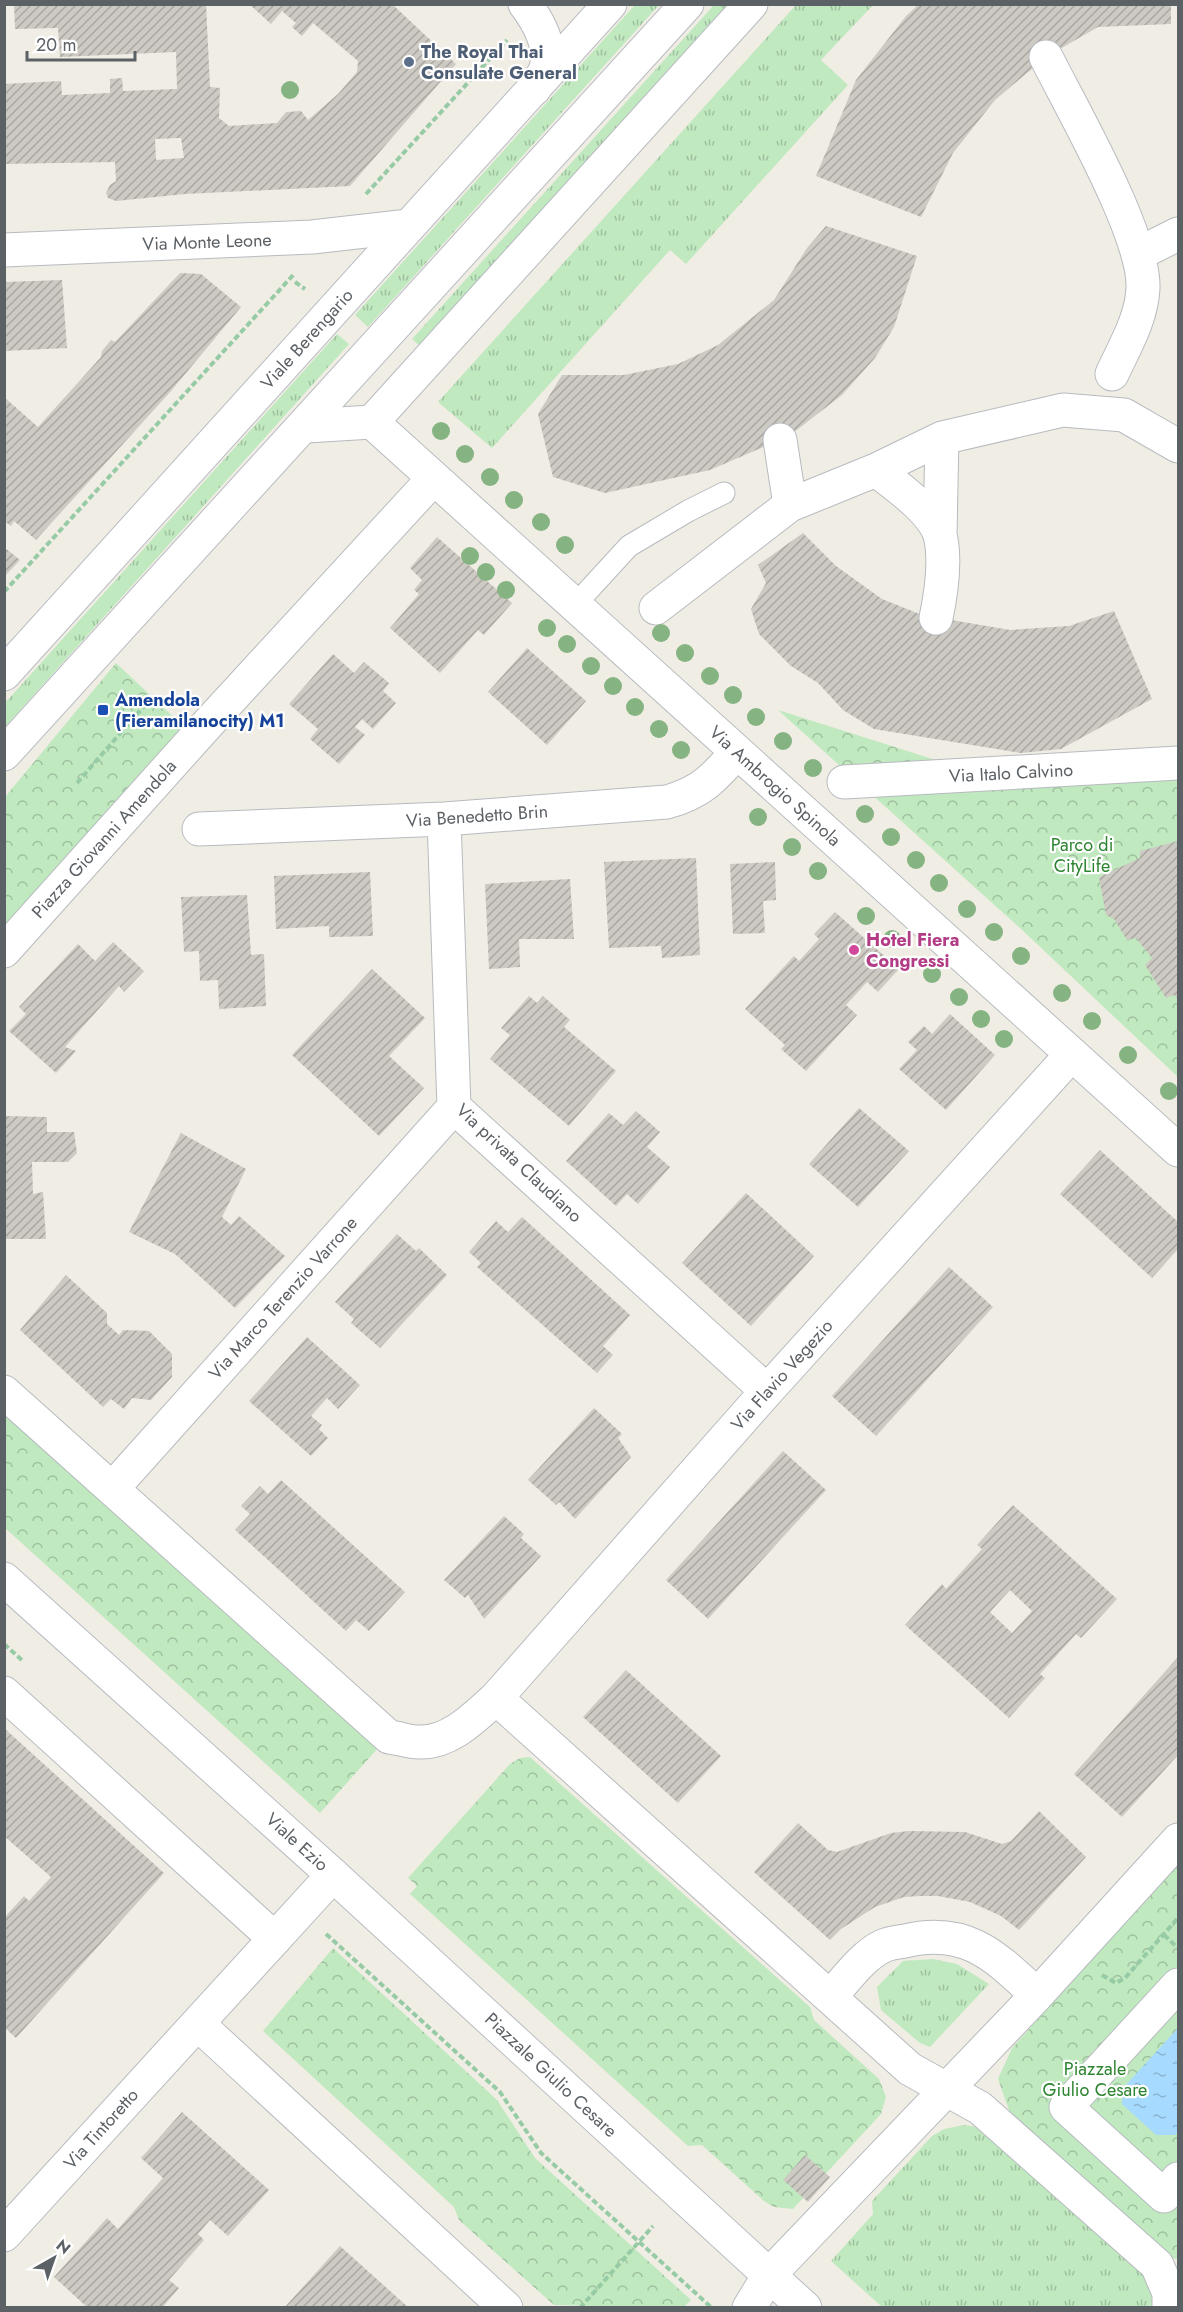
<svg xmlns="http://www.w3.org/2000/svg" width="1183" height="2312" viewBox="0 0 1183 2312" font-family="Jost,sans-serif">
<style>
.grass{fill:url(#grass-tufts)}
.forest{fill:url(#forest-crowns)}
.water{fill:url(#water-ripples)}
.building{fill:url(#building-hatch);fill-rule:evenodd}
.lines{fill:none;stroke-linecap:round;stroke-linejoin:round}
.lane-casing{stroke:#b7bbbf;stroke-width:23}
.street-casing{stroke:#b7bbbf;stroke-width:35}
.secondary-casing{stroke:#b8bcc2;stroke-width:35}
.path{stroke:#97cba5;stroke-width:4;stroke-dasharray:6 3;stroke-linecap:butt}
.lane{stroke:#fff;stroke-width:21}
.street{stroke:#fff;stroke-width:33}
.secondary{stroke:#fff;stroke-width:33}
.tree{fill:#85b381}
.service-dot{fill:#5c6f8a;stroke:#fff;stroke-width:2}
.transit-dot{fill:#1a4fb4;stroke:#fff;stroke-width:2}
.hotel-dot{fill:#d1479c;stroke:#fff;stroke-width:2}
.labels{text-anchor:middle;stroke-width:4.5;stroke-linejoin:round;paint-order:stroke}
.service-label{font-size:18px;font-weight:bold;fill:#4e5e75;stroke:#fff;text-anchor:start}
.street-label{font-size:18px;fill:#5c6166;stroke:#fff}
.transit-label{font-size:18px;font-weight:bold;fill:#164399;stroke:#fff;text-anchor:start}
.park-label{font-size:18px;fill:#2e8430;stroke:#fff}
.hotel-label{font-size:18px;font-weight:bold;fill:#b23c85;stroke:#fff;text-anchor:start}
</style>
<defs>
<pattern id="grass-tufts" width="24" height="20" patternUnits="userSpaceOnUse" patternTransform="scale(1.5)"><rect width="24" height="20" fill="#c0e9bf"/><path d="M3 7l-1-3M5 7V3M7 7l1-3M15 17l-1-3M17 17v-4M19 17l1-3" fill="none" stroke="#9fc09f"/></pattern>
<pattern id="forest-crowns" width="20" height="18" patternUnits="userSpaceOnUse" patternTransform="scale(1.5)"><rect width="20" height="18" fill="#c0e9bf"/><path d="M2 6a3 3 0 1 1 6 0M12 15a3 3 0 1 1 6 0" fill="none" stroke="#9fc09f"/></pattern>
<pattern id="water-ripples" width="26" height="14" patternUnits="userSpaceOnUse" patternTransform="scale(1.5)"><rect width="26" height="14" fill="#a6daff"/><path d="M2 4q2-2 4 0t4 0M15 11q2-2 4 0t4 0" fill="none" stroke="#8ab4d2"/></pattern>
<pattern id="building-hatch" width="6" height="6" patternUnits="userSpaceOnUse" patternTransform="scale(1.5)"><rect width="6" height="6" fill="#cdcac3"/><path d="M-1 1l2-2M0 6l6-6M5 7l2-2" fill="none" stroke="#aaa7a2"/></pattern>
</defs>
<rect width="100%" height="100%" fill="#f0ede5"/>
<!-- grass -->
<path class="grass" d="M 635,5 L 659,5 L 368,327 L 355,315 Z
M 714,5 L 733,5 L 422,348 L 412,339 Z
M 796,5 L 873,5 L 821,60 L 848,85 L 686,264 L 670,250 L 492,448 L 438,402 Z
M 337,334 L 349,344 L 5,727 L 5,703 Z
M 933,1959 L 957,1964 L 989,1984 L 930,2047 L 920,2043 L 881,2010 L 877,1987 L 903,1961 Z
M 964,2125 L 984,2128 L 1141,2268 L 1153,2292 L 1153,2308 L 882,2307 L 831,2261 L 873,2214 L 872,2201 L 932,2136 L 944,2129 Z"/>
<!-- forest -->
<path class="forest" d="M 116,663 L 183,726 L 5,927 L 5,797 Z
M 778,710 L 942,762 L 1178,755 L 1178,1077 L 1020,928 Z
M 5,1410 L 379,1747 L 320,1813 L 5,1528 Z
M 530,1757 L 810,2007 L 814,2020 L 879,2079 L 886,2097 L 881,2114 L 793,2209 L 774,2207 L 764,2201 L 702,2145 L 688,2146 L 410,1894 L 417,1886 L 408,1878 L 510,1764 L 520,1758 Z
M 1178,1863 L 1178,2259 L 1165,2258 L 1010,2113 L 998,2079 L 1012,2048 Z
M 333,1948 L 497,2100 L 535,2158 L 691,2300 L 683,2308 L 554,2305 L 459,2220 L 454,2207 L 263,2031 Z"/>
<!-- water -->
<path class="water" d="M 1178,2028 L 1178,2132 L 1175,2135 L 1156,2135 L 1122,2104 L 1124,2087 Z"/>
<!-- building -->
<path class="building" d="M 14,4 L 206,4 L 210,87 L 220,88 L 219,118 L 229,126 L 277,123 L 286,112 L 301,111 L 308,120 L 338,94 L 357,72 L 358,61 L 313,23 L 302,36 L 292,27 L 296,23 L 282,11 L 271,24 L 249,4 L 392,4 L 456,64 L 350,186 L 185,194 L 116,201 L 108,198 L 106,193 L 110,185 L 116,181 L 115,162 L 4,164 L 4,84 L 61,81 L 62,95 L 110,93 L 110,79 L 122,78 L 123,91 L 177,89 L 176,52 L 60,57 L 58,28 L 15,29 ZM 181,138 L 184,158 L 156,160 L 155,139 Z
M 919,4 L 1171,4 L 1171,24 L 1098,27 L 1046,57 L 995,100 L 953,153 L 921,217 L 816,176 L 856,80 L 906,16 Z
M 826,226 L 917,256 L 894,327 L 875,358 L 842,395 L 789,436 L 710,470 L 605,493 L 553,477 L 538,414 L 562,375 L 624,375 L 678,364 L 718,345 L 774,300 L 807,248 Z
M 180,273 L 201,274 L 241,307 L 171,391 L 36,540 L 14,521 L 11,526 L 4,521 L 4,397 L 38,427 L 101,357 L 102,351 L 111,340 L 115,342 Z
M 62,280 L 67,348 L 4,351 L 4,282 Z
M 803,533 L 836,566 L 882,599 L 922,615 L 1010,630 L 1069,626 L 1114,611 L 1152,699 L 1061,749 L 1021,753 L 874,729 L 843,710 L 818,683 L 791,666 L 759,634 L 751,609 L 766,583 L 758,565 Z
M 437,537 L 512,603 L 484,635 L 478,630 L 440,673 L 390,628 L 419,594 L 414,590 L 422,580 L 410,568 Z
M 4,547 L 20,560 L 4,577 Z
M 527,648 L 586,701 L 547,745 L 488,692 Z
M 333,654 L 354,673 L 364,662 L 389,683 L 383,691 L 396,703 L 373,729 L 362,719 L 355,727 L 365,735 L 339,764 L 310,739 L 318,729 L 289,704 Z
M 1178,841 L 1178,999 L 1174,995 L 1166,998 L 1145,965 L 1152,958 L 1136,938 L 1127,940 L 1114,919 L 1106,915 L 1099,877 L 1140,858 L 1140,851 Z
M 696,858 L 700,955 L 662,958 L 661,946 L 609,948 L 604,862 Z
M 775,862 L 776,900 L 763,901 L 765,933 L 733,934 L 730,864 Z
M 370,872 L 373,936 L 329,937 L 329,926 L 276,929 L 274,876 Z
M 570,879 L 574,939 L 519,939 L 520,967 L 489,969 L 485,884 Z
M 247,895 L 251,955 L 264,954 L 266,1006 L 219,1009 L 218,980 L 200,981 L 199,951 L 184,952 L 181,897 Z
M 835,912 L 899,969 L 878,992 L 867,982 L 846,1005 L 857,1015 L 806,1071 L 781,1049 L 785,1045 L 745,1009 L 794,956 L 799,961 L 819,939 L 814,934 Z
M 113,942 L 144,971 L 124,992 L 119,986 L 65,1047 L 76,1051 L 56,1073 L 9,1031 L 26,1014 L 19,1007 L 78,944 L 95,961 Z
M 372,969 L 425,1018 L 389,1056 L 424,1088 L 379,1136 L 292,1055 Z
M 529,996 L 537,1003 L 543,996 L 570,1020 L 564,1027 L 616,1071 L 569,1126 L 490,1059 L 510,1035 L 501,1028 Z
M 950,1014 L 995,1055 L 946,1110 L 899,1069 L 917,1050 L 908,1042 L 924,1026 L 932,1034 Z
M 859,1108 L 909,1151 L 858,1207 L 809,1164 Z
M 636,1111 L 660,1132 L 647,1147 L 670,1167 L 638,1204 L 627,1194 L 616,1206 L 566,1161 L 609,1113 L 623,1125 Z
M 4,1116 L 47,1117 L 47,1132 L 74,1132 L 77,1153 L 68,1162 L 32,1162 L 33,1194 L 43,1192 L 46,1239 L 6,1239 Z
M 181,1133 L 246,1169 L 222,1217 L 231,1225 L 239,1216 L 285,1256 L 235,1308 L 175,1254 L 129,1232 Z
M 1100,1150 L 1178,1222 L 1178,1249 L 1152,1278 L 1060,1194 Z
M 746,1193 L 814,1256 L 751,1326 L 682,1263 Z
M 522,1217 L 630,1315 L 603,1346 L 613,1355 L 597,1373 L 477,1267 L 481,1263 L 469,1252 L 496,1221 L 508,1232 Z
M 397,1234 L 416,1251 L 419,1248 L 447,1275 L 380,1348 L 351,1323 L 354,1319 L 335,1302 Z
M 949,1267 L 993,1307 L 876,1436 L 832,1396 Z
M 66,1275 L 107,1313 L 107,1324 L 119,1335 L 123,1330 L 149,1331 L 172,1354 L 172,1377 L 151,1400 L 132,1398 L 124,1409 L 111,1399 L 103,1407 L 20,1330 Z
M 307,1337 L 360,1385 L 338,1409 L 327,1398 L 311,1416 L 322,1425 L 319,1429 L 328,1438 L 311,1456 L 249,1401 Z
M 594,1408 L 622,1434 L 618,1438 L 631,1457 L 575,1519 L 559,1502 L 556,1505 L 528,1480 Z
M 783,1451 L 826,1490 L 708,1619 L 666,1580 Z
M 281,1480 L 405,1592 L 369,1631 L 356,1620 L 346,1631 L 235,1530 L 250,1514 L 241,1506 L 260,1486 L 268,1494 Z
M 1013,1505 L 1117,1599 L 1081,1638 L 1076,1634 L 1040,1674 L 1045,1678 L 1009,1718 L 905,1625 L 942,1584 L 946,1589 L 982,1549 L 977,1545 ZM 1010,1590 L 1032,1611 L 1012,1633 L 990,1612 Z
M 504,1516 L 524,1534 L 521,1538 L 541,1556 L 484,1619 L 468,1595 L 465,1598 L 444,1580 Z
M 1178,1657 L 1178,1755 L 1122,1817 L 1074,1774 Z
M 626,1670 L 721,1756 L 678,1803 L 583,1717 Z
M 4,1728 L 164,1873 L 16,2038 L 4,2027 L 4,1918 L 24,1896 L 29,1901 L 51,1877 L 4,1836 Z
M 1039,1811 L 1086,1857 L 1019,1930 L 1001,1916 L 970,1902 L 938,1896 L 921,1896 L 904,1897 L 875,1907 L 841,1929 L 830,1940 L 754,1872 L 798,1823 L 828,1850 L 837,1852 L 891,1833 L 909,1831 L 965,1832 L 1002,1844 L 1011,1841 Z
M 182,2112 L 269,2190 L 228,2236 L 210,2220 L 198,2234 L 204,2240 L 169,2280 L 179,2288 L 162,2308 L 88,2308 L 54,2277 L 107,2218 L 118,2229 L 163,2178 L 141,2158 Z
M 805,2155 L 830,2177 L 808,2202 L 783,2180 Z
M 340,2246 L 409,2308 L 284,2308 Z"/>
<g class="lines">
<defs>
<path id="lane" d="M 574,606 L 629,546 L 688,511 L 724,493"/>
<path id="street" d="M 525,4 C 538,21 552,46 546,68 C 544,75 537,83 534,89
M 1046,57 C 1072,109 1145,235 1143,288 C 1142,318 1124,348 1112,374
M 4,250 L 312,237 L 409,226
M 1138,254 L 1178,234
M 372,422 L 1178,1150
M 306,426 L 372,422 L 751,4
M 942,438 L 1063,410 L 1124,415 L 1178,446
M 780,440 L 790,505
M 876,470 L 942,438 L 940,534
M 656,608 L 790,505 L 876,470 C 895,485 933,511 940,535 C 946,559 941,594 936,618
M 844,782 L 1178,763
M 444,819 L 454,1107 L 767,1391
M 199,829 L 444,819 L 667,802 C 702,792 713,779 737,752
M 4,951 L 204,728 L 433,479
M 4,1392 L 389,1737 C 399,1738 409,1742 418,1742 C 449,1744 475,1717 496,1698 L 767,1391 L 1072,1054
M 112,1489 L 454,1107
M 4,1693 L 275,1939
M 496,1698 L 910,2069 L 980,2108 L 1157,2265 L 1169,2293 L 1169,2308
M 1178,1985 L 1066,2107 L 1164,2196 L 1178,2179
M 830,1997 C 845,1981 862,1956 883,1946 C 889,1943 898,1942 905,1941 C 966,1926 995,1956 1037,1995
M 198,2024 L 506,2308
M 4,2235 L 333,1875
M 769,2275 L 1037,1995 L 1178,1840"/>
<path id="secondary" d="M 4,674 L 610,4
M 4,754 L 687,4
M 4,1579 L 333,1875 L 805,2308
M 749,2308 L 769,2275"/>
</defs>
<!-- lane casing -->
<use href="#lane" class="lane-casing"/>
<!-- street casing -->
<use href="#street" class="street-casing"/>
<!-- secondary casing -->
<use href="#secondary" class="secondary-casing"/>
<!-- path -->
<path class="path" d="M 366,194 L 507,40
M 295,282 L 305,289
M 4,592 L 295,273
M 77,783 L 152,697
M 4,1644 L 24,1662
M 326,1934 L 500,2092 L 541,2153 L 712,2308
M 1164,1935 L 1178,1948
M 1102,1975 L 1116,1983 L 1125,1978 L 1178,1918
M 580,2308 L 653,2226"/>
<!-- lane -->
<use href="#lane" class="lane"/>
<!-- street -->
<use href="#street" class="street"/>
<!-- secondary -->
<use href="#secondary" class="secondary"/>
</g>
<!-- trees -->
<g class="tree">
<circle cx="290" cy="90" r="9"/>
<circle cx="441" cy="431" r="9"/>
<circle cx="465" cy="454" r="9"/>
<circle cx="490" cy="477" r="9"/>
<circle cx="514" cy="500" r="9"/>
<circle cx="541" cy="522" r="9"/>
<circle cx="565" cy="545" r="9"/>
<circle cx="470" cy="556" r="9"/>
<circle cx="486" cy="572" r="9"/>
<circle cx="506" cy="590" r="9"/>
<circle cx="547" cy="628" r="9"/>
<circle cx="661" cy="633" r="9"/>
<circle cx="567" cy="644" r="9"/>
<circle cx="685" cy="653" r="9"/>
<circle cx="591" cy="666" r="9"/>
<circle cx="710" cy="676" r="9"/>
<circle cx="613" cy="686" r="9"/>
<circle cx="733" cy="695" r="9"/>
<circle cx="635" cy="707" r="9"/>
<circle cx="756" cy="717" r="9"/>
<circle cx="659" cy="729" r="9"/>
<circle cx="783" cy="741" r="9"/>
<circle cx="681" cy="750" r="9"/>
<circle cx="813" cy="768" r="9"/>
<circle cx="865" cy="814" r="9"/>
<circle cx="758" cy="817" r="9"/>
<circle cx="891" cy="837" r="9"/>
<circle cx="792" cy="847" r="9"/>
<circle cx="916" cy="860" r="9"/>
<circle cx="818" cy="871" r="9"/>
<circle cx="939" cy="883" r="9"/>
<circle cx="967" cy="909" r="9"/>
<circle cx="866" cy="916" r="9"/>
<circle cx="994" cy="932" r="9"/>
<circle cx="892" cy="939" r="9"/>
<circle cx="1021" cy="956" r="9"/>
<circle cx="932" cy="974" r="9"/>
<circle cx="1062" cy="993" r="9"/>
<circle cx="959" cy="997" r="9"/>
<circle cx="981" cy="1019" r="9"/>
<circle cx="1092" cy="1021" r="9"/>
<circle cx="1004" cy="1039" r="9"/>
<circle cx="1128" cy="1055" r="9"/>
<circle cx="1169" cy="1091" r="9"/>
</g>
<!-- markers -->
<circle class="service-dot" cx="409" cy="62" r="6"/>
<rect class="transit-dot" x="97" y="704" width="12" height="12" rx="3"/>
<circle class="hotel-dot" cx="854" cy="950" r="6"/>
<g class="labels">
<!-- service labels -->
<g class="service-label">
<text x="421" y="58">The Royal Thai<tspan x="421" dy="21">Consulate General</tspan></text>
</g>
<!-- street labels -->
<g class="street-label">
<text transform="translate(207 242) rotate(-2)" y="6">Via Monte Leone</text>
<text transform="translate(307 339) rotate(-48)" y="6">Viale Berengario</text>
<text transform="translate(1011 773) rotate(-3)" y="6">Via Italo Calvino</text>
<text transform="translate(775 786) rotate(42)" y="6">Via Ambrogio Spinola</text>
<text transform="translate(477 816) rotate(-4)" y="6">Via Benedetto Brin</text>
<text transform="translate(104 839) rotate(-48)" y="6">Piazza Giovanni Amendola</text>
<text transform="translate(519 1163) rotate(43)" y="6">Via privata Claudiano</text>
<text transform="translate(283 1298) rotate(-48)" y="6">Via Marco Terenzio Varrone</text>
<text transform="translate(782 1375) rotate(-48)" y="6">Via Flavio Vegezio</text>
<text transform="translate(297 1842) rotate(42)" y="6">Viale Ezio</text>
<text transform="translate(551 2075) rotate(43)" y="6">Piazzale Giulio Cesare</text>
<text transform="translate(101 2129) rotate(-48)" y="6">Via Tintoretto</text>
</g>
<!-- transit labels -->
<g class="transit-label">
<text x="115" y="706">Amendola<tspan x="115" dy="21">(Fieramilanocity) M1</tspan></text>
</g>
<!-- park labels -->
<g class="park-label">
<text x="1082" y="851">Parco di<tspan x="1082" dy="21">CityLife</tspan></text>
<text x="1095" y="2075">Piazzale<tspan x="1095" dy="21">Giulio Cesare</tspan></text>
</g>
<!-- hotel labels -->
<g class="hotel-label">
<text x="866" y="946">Hotel Fiera<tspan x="866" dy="21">Congressi</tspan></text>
</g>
</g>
<!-- border -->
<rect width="1183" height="2312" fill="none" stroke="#5c6166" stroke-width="12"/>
<!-- north arrow -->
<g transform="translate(54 2258) rotate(40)" stroke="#ffffff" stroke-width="4.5" paint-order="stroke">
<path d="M0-4.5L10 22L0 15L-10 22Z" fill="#5c6166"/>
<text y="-9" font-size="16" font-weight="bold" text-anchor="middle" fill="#5c6166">N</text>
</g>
<!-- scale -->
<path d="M27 51v9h108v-9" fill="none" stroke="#5c6166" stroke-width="3"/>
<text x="36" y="51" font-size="18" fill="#5c6166" stroke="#ffffff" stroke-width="4.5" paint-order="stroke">20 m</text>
</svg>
